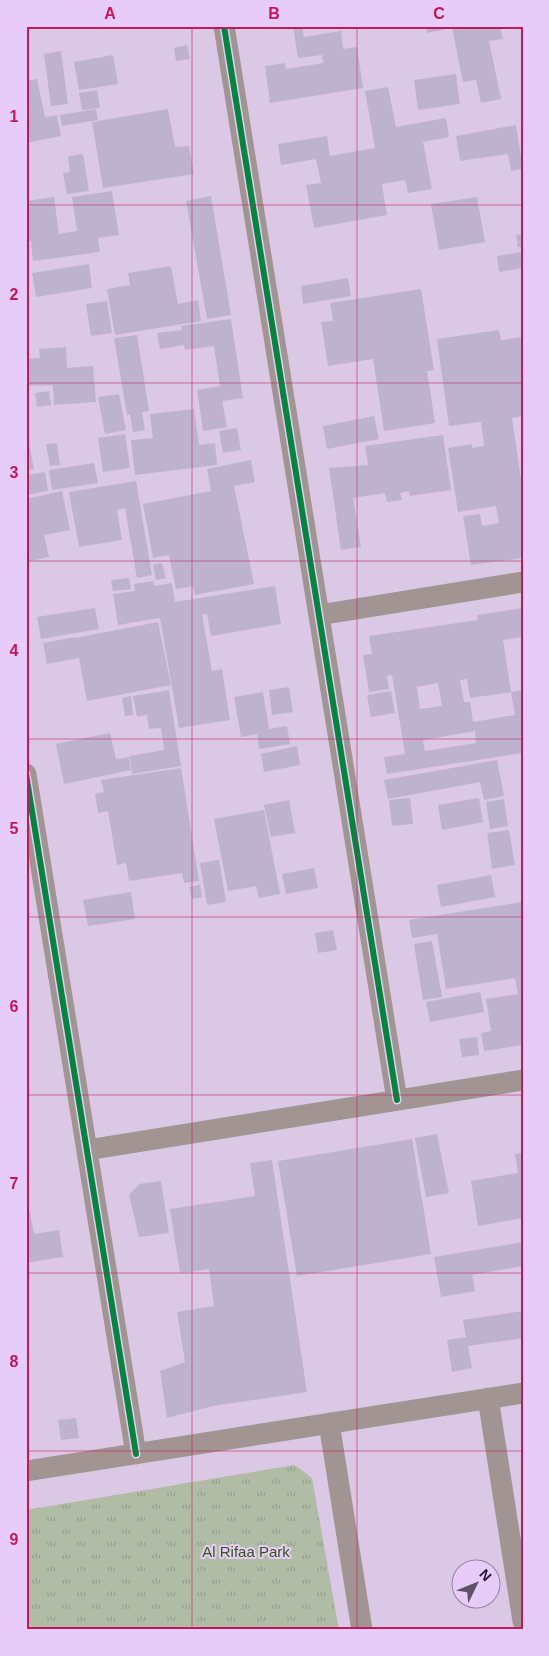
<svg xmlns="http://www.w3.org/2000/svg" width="549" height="1656" viewBox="0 0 549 1656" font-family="Helvetica,sans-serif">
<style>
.park{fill:url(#park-tufts)}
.building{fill:#beb3cf;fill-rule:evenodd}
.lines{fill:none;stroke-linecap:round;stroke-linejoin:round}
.minor{stroke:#a19492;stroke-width:21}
.cycleway-casing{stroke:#e7cbf8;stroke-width:9}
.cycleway{stroke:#00873e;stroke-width:6}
.grid{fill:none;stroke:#c2185b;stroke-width:1;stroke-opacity:0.55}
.labels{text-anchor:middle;stroke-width:4;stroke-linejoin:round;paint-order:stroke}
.park-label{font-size:15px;fill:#33570c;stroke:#e7cbf8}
.neatline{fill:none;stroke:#c2185b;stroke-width:2}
.grid-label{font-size:16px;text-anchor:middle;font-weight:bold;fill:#c2185b}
</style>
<defs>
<pattern id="park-tufts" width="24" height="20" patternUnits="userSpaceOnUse" patternTransform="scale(1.25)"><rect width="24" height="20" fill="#b0bca5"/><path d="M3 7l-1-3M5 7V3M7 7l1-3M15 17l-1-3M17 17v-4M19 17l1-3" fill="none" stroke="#97a18e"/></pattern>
</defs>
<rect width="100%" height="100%" fill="#dac8e5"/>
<!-- park -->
<path class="park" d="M 295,1465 L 312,1478 L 339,1630 L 26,1630 L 26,1510 Z"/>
<!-- building -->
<path class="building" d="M 293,26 L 302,26 L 304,37 L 341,31 L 343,49 L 357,47 L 363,88 L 270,103 L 265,66 L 285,63 L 286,69 L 323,63 L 322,55 L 298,58 Z
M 426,26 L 500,26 L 503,39 L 489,41 L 501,99 L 481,103 L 476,80 L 463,82 L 452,28 L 427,33 Z
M 187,45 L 190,59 L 176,61 L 174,48 Z
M 61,51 L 68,104 L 51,106 L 44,54 Z
M 113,55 L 118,84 L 79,90 L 74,62 Z
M 456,74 L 460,104 L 418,110 L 414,80 Z
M 37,79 L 45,117 L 57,115 L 61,136 L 26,143 L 26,81 Z
M 388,87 L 396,127 L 446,118 L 449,137 L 423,142 L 432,189 L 408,193 L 405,180 L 382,184 L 387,215 L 314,228 L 306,185 L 321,183 L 316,159 L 281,165 L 278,144 L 327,136 L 330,156 L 375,148 L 365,91 Z
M 97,90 L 100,108 L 82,110 L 79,93 Z
M 96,109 L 98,120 L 62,126 L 60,115 Z
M 168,109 L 175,147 L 189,146 L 194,174 L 103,188 L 92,122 Z
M 516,125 L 523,169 L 511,171 L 508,154 L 460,161 L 456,136 Z
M 83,154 L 89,191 L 67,194 L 63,173 L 70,172 L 68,156 Z
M 112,191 L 119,235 L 98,238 L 100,252 L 33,261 L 31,241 L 26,242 L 26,201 L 54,197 L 59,234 L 77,231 L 72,197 Z
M 211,196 L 231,315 L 207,319 L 186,201 Z
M 477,197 L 485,242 L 439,250 L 431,204 Z
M 523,234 L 523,247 L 518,247 L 516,235 Z
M 523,252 L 523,268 L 499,272 L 497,256 Z
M 89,264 L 92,288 L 36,297 L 32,273 Z
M 171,266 L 178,304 L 198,300 L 201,321 L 115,335 L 107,289 L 130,285 L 128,273 Z
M 348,278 L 351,296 L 303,304 L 301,286 Z
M 421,289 L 434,370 L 427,371 L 435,423 L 384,431 L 373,359 L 328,366 L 321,322 L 333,321 L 330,303 Z
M 107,301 L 112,333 L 91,336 L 86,304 Z
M 231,319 L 243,398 L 222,401 L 227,427 L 203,431 L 197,390 L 220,386 L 214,346 L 185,350 L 184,345 L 160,349 L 157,333 L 182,330 L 181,326 Z
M 499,330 L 501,340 L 523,337 L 523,416 L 512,418 L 521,479 L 523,479 L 523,558 L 471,565 L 463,516 L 480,514 L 482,526 L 499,523 L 496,506 L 458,512 L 448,448 L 472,444 L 472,448 L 484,446 L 481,422 L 449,426 L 437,339 Z
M 137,335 L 149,411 L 142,412 L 145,430 L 133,432 L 130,414 L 127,415 L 114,338 Z
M 66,347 L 67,368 L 93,366 L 96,402 L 54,405 L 53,385 L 26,386 L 26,359 L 40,358 L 39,349 Z
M 49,391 L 51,405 L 37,407 L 35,393 Z
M 119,394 L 126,430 L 105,434 L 98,397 Z
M 194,409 L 199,445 L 215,443 L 217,465 L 135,475 L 131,440 L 153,438 L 150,414 Z
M 374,416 L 379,439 L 327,449 L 323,426 Z
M 237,428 L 241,450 L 223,453 L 219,431 Z
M 125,434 L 130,468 L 103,472 L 98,438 Z
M 443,435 L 451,490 L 410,496 L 409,491 L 400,493 L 402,500 L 387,502 L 385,493 L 353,498 L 361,547 L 341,550 L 329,468 L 368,465 L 365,446 Z
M 57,443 L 60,465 L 50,466 L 46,444 Z
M 29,444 L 34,469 L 26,471 L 26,445 Z
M 251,460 L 255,482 L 234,486 L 254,584 L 195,595 L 193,586 L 176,589 L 169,555 L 153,558 L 143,504 L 211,491 L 207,469 Z
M 94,463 L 98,483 L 52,490 L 49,470 Z
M 45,472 L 48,491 L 26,495 L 26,475 Z
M 136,481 L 152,575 L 137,578 L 125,508 L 117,510 L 122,540 L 79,547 L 69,492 Z
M 62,491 L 70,530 L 44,535 L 49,557 L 30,561 L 26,543 L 26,499 Z
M 162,563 L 166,578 L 156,580 L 153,565 Z
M 129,578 L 131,589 L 113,591 L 111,580 Z
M 153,581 L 154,586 L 172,583 L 175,602 L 275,586 L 281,624 L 211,636 L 207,614 L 202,615 L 212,671 L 222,669 L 230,720 L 179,728 L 160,618 L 118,625 L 113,594 L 135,591 L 134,584 Z
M 95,608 L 99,629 L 41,639 L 37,617 Z
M 523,608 L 523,637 L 503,640 L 511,692 L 523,690 L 523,753 L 387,774 L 384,757 L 405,754 L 392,675 L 387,676 L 389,689 L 369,692 L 363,655 L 372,654 L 369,636 L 478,620 L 477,615 ZM 467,679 L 470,698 L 511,692 L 515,715 L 473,722 L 470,702 L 464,702 L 460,680 ZM 438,683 L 442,706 L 420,709 L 417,687 ZM 475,731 L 476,743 L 425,751 L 423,740 Z
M 158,622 L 171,685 L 87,701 L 79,658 L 47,664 L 43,643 L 75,637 L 75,638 Z
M 289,687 L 293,712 L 272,715 L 269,690 Z
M 169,690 L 181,766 L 132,774 L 130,756 L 164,750 L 161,728 L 149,729 L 147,715 L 137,717 L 133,696 Z
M 391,691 L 395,713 L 371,717 L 367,695 Z
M 263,692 L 269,729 L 287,726 L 290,744 L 259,749 L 257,734 L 241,737 L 234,697 Z
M 131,696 L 133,715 L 125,716 L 122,698 Z
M 110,733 L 116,759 L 129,757 L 131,770 L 64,784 L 56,744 Z
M 297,746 L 300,765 L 264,772 L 261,754 Z
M 497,760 L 504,796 L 484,800 L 480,782 L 388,799 L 384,780 Z
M 181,768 L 199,881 L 184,883 L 182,873 L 129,881 L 126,863 L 117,865 L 108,811 L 98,813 L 95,794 L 104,792 L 101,780 Z
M 410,798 L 413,824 L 392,826 L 389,800 Z
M 479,798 L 483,822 L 442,830 L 438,805 Z
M 504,799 L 508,826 L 490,829 L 486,802 Z
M 289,800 L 295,833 L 271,837 L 264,805 Z
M 264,810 L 280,894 L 259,898 L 256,886 L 228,891 L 214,819 Z
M 509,830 L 515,865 L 492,869 L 487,833 Z
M 219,860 L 226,902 L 207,905 L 200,863 Z
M 314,868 L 318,888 L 286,894 L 282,874 Z
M 491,875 L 495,897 L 441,907 L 437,885 Z
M 200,885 L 202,897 L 192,899 L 189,887 Z
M 131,892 L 135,919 L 88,926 L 83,900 Z
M 522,902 L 523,1045 L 484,1051 L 481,1033 L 491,1031 L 486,999 L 518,994 L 515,978 L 446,989 L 437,934 L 412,938 L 409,920 Z
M 333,930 L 337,950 L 318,953 L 315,933 Z
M 432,941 L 442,997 L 423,1000 L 414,944 Z
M 480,992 L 484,1012 L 430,1022 L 426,1002 Z
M 477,1037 L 479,1055 L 462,1057 L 459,1039 Z
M 437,1134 L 449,1193 L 426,1197 L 415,1138 Z
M 412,1139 L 431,1254 L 297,1276 L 278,1161 Z
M 523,1153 L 523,1218 L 478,1226 L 471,1181 L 518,1173 L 515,1154 Z
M 272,1160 L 307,1392 L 213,1406 L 167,1418 L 160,1371 L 185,1362 L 177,1312 L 214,1306 L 209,1269 L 180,1273 L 170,1209 L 255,1196 L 250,1163 Z
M 161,1181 L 169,1233 L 139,1237 L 129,1195 L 139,1184 Z
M 30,1212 L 34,1234 L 59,1230 L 63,1257 L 26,1263 L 26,1213 Z
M 523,1242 L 523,1266 L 472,1275 L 475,1291 L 441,1297 L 434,1257 Z
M 523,1311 L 523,1338 L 468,1346 L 472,1368 L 452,1372 L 447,1340 L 466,1337 L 463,1320 Z
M 76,1418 L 79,1438 L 61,1440 L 58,1420 Z"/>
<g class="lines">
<!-- minor -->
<path class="minor" d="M 224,26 L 397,1100
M 319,615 L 523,582
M 26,774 L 136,1454
M 87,1150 L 523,1080
M 488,1398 L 523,1621
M 329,1423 L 362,1630
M 26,1471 L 523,1393"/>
<defs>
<path id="cycleway" d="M 224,26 L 397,1100
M 26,774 L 136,1454"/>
</defs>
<!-- cycleway casing -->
<use href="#cycleway" class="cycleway-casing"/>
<!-- cycleway -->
<use href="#cycleway" class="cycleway"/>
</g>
<!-- grid -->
<path class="grid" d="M 192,26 L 192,1630M 357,26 L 357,1630M 26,205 L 523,205M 26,383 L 523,383M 26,561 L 523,561M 26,739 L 523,739M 26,917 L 523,917M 26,1095 L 523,1095M 26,1273 L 523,1273M 26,1451 L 523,1451"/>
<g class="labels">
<!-- park labels -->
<g class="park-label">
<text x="246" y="1557">Al Rifaa Park</text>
</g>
</g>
<!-- border -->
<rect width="549" height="1656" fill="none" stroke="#e7cbf8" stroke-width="55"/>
<!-- north arrow -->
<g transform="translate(476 1584) rotate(47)"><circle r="24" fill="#e7cbf8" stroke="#9781a4"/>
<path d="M0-4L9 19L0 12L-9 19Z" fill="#605269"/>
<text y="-8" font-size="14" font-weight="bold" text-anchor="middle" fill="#1f1226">N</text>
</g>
<rect x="28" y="28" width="494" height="1600" class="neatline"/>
<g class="grid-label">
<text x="110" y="19">A</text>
<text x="274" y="19">B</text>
<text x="439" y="19">C</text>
<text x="14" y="122">1</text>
<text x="14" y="300">2</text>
<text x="14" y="478">3</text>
<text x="14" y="656">4</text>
<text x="14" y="834">5</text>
<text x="14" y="1012">6</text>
<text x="14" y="1189">7</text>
<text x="14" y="1367">8</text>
<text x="14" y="1545">9</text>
</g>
</svg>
